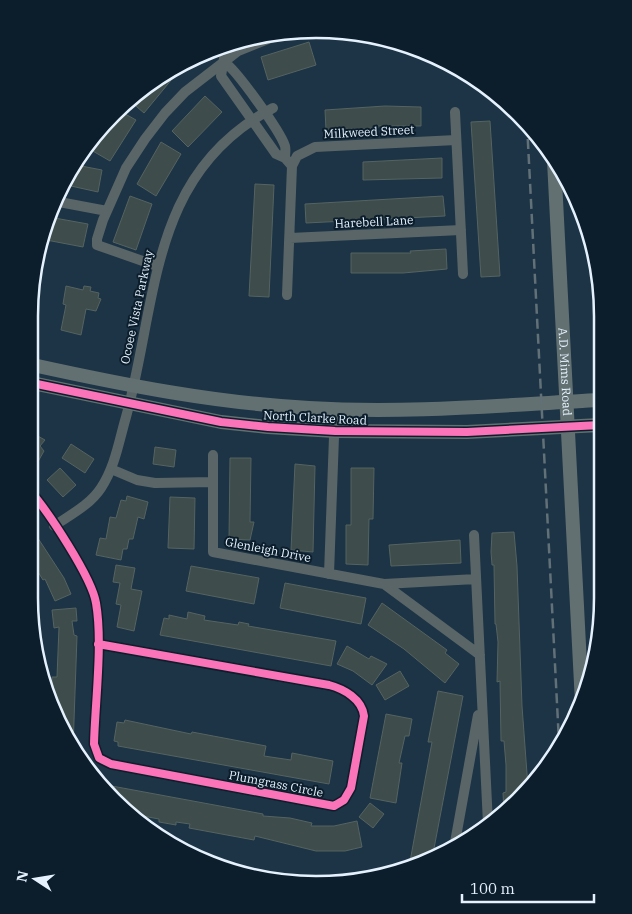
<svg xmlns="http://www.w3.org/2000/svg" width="632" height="914" viewBox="0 0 632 914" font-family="'IBM Plex Serif',serif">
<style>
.building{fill:#3e4c4b;stroke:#556361}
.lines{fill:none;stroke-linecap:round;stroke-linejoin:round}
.street{stroke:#5a6567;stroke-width:10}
.secondary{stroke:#637071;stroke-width:14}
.rail{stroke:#627077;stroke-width:2.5;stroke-dasharray:10 5;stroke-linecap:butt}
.cycleway-casing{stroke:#0c1d2b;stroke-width:11}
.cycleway{stroke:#fb73b8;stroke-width:8}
.labels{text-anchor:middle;stroke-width:4;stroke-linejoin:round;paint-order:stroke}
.street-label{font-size:12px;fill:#e5f2fe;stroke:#0c1d2b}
.rim{fill:none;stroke:#e5f2fe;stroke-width:2.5}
</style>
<rect width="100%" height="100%" fill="#1c3445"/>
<!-- building -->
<path class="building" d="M 309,42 L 316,65 L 268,80 L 261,57 Z
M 176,71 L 177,73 L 144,113 L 130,101 Z
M 205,96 L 222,112 L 188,147 L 172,131 Z
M 385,106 L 421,107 L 421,126 L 378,126 L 378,128 L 326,130 L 325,110 Z
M 118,110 L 136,120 L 110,161 L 91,150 L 109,118 Z
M 490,121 L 500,276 L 481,277 L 471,122 Z
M 161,142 L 181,154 L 156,196 L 137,184 Z
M 442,158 L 442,178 L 363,180 L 363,162 Z
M 76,165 L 102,170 L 98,192 L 62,184 Z
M 255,184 L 274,185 L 269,297 L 249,296 Z
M 130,196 L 152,204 L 136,250 L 113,242 Z
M 443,196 L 445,216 L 306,223 L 305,204 Z
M 49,217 L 88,224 L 83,247 L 41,239 Z
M 446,249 L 447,269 L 403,273 L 351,273 L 351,253 L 411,253 L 410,251 Z
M 66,286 L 83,290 L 84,286 L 91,287 L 90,291 L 99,293 L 98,298 L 101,299 L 96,311 L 86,309 L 81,335 L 61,330 L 66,305 L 63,304 Z
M 34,434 L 45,440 L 40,446 L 44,451 L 31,474 L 31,438 Z
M 71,444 L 94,459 L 85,473 L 62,458 Z
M 155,447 L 176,450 L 174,467 L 153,464 Z
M 230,458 L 251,458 L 250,522 L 254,522 L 250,540 L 229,539 Z
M 295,464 L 315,466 L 313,552 L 291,550 Z
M 60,468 L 76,485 L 63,497 L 47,480 Z
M 351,468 L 374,468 L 373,519 L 369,519 L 368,565 L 346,564 L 346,525 L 351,525 Z
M 127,496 L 148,502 L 144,519 L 138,517 L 133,539 L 129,539 L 127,549 L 123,549 L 121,560 L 96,555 L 100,538 L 106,539 L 110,517 L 116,518 L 121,500 L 126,501 Z
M 170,497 L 195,498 L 194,549 L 168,548 Z
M 30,526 L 64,578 L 71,594 L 55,601 L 45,579 L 43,580 L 32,562 L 29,564 Z
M 514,532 L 517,566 L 522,706 L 528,787 L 519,801 L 504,812 L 503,793 L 506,792 L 506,765 L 504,741 L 501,741 L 500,681 L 497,682 L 498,642 L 496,624 L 495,624 L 494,565 L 492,565 L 491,552 L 492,533 Z
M 460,540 L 461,563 L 391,566 L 389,545 Z
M 116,565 L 135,568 L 131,589 L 142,591 L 134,631 L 117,627 L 121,605 L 116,604 L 120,583 L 113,582 Z
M 191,566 L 259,578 L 254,604 L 186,591 Z
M 285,583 L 366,598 L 361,624 L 280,608 Z
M 382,603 L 447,650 L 445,653 L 459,664 L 445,683 L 404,649 L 368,625 Z
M 76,608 L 77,621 L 72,621 L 74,635 L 77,636 L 73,749 L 51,700 L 52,677 L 57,677 L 59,627 L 54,628 L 52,610 Z
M 188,612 L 205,616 L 204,620 L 238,625 L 239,622 L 249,624 L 248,626 L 336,641 L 331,666 L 160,635 L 164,618 L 169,619 L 169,615 L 187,619 Z
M 347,646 L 369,659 L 371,656 L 387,664 L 372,685 L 353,671 L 337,664 Z
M 400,671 L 409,686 L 385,700 L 376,685 Z
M 438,691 L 463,696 L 432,859 L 409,867 L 432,742 L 428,742 Z
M 386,714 L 412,719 L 409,736 L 405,736 L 399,763 L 402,763 L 396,803 L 370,798 Z
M 125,720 L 191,734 L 192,732 L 266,746 L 264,756 L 291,760 L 292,753 L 333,761 L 329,784 L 118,746 L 118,742 L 114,741 L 117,722 L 124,723 Z
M 101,784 L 263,814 L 263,816 L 290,818 L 312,823 L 311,826 L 334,826 L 357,821 L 362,847 L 345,851 L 316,851 L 255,836 L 254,840 L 189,828 L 190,824 L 176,822 L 176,825 L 159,822 L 159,819 L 132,814 L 131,817 Z
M 370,803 L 384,814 L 373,828 L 359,817 Z"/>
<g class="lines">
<!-- street -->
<path class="street" d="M 226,47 L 221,76 L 276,154 L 285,158 L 292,166
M 224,62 C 236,69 280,131 285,146 C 286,149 285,154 285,158
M 455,112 L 463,274
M 54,201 L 107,211
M 290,238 L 461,230
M 157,266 L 97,245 L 97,239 L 103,220 L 126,168 L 145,139 L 165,113 L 185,92 L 238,51 L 273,37
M 287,295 L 292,166 L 297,156 L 315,147 L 456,140
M 213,455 L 213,552 L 384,584 L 476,579
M 111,469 L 137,480 L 155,483 L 213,482
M 30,491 C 48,511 92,578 96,603 C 103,643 95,703 94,744 L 99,758 L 111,764 L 334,806 L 344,800 L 351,788 L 364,716 C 362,699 344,689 329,685 L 98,644
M 54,526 C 70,515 90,505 101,488 C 115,467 119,441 126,417 C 158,300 149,173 273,108
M 474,535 L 488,824
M 329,574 L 335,409
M 384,584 L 480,655
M 454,848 L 478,715"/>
<!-- secondary -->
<g class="secondary">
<path id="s1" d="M 554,161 L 582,703"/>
<path d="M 33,365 C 124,385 215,403 309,408 C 406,414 503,405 600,400"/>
<path d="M 32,383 L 221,422 L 268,427 L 335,431 L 467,432 L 600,425"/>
</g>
<!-- rail -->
<path class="rail" d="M 527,124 L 559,742"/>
<defs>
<path id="cycleway" d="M 32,383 L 221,422 L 268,427 L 335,431 L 467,432 L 600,425
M 30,491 C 48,511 92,578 96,603 C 103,643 95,703 94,744 L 99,758 L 111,764 L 334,806 L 344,800 L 351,788 L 364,716 C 362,699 344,689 329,685 L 98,644"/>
</defs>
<!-- cycleway casing -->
<use href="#cycleway" class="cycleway-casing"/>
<!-- cycleway -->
<use href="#cycleway" class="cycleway"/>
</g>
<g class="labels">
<!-- street labels -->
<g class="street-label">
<text transform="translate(369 132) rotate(-3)" y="4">Milkweed Street</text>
<text transform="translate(374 222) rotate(-3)" y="4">Harebell Lane</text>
<text transform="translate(137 307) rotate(-78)" y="4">Ocoee Vista Parkway</text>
<text dy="4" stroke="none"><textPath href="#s1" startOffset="211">A.D. Mims Road</textPath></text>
<text transform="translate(315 418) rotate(3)" y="4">North Clarke Road</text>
<text transform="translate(268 550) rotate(11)" y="4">Glenleigh Drive</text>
<text transform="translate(276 784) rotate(11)" y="4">Plumgrass Circle</text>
</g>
</g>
<!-- crop -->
<path d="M0 0H632V914H0ZM316 38H316A278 278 0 0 1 594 316V598A278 278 0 0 1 316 876H316A278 278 0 0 1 38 598V316A278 278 0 0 1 316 38Z" fill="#0c1d2b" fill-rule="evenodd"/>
<path class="rim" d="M316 38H316A278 278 0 0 1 594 316V598A278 278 0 0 1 316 876H316A278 278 0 0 1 38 598V316A278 278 0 0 1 316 38Z"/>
<!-- north arrow -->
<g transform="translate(35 879) rotate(282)" stroke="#0c1d2b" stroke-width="4" paint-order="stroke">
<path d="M0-4L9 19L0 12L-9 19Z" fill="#e5f2fe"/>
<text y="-8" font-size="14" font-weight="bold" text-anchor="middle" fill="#e5f2fe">N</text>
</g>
<!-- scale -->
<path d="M462 894v8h132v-8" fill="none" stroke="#e5f2fe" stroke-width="2.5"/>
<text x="470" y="894" font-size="15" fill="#e5f2fe" stroke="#0c1d2b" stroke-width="4" paint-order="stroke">100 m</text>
</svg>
